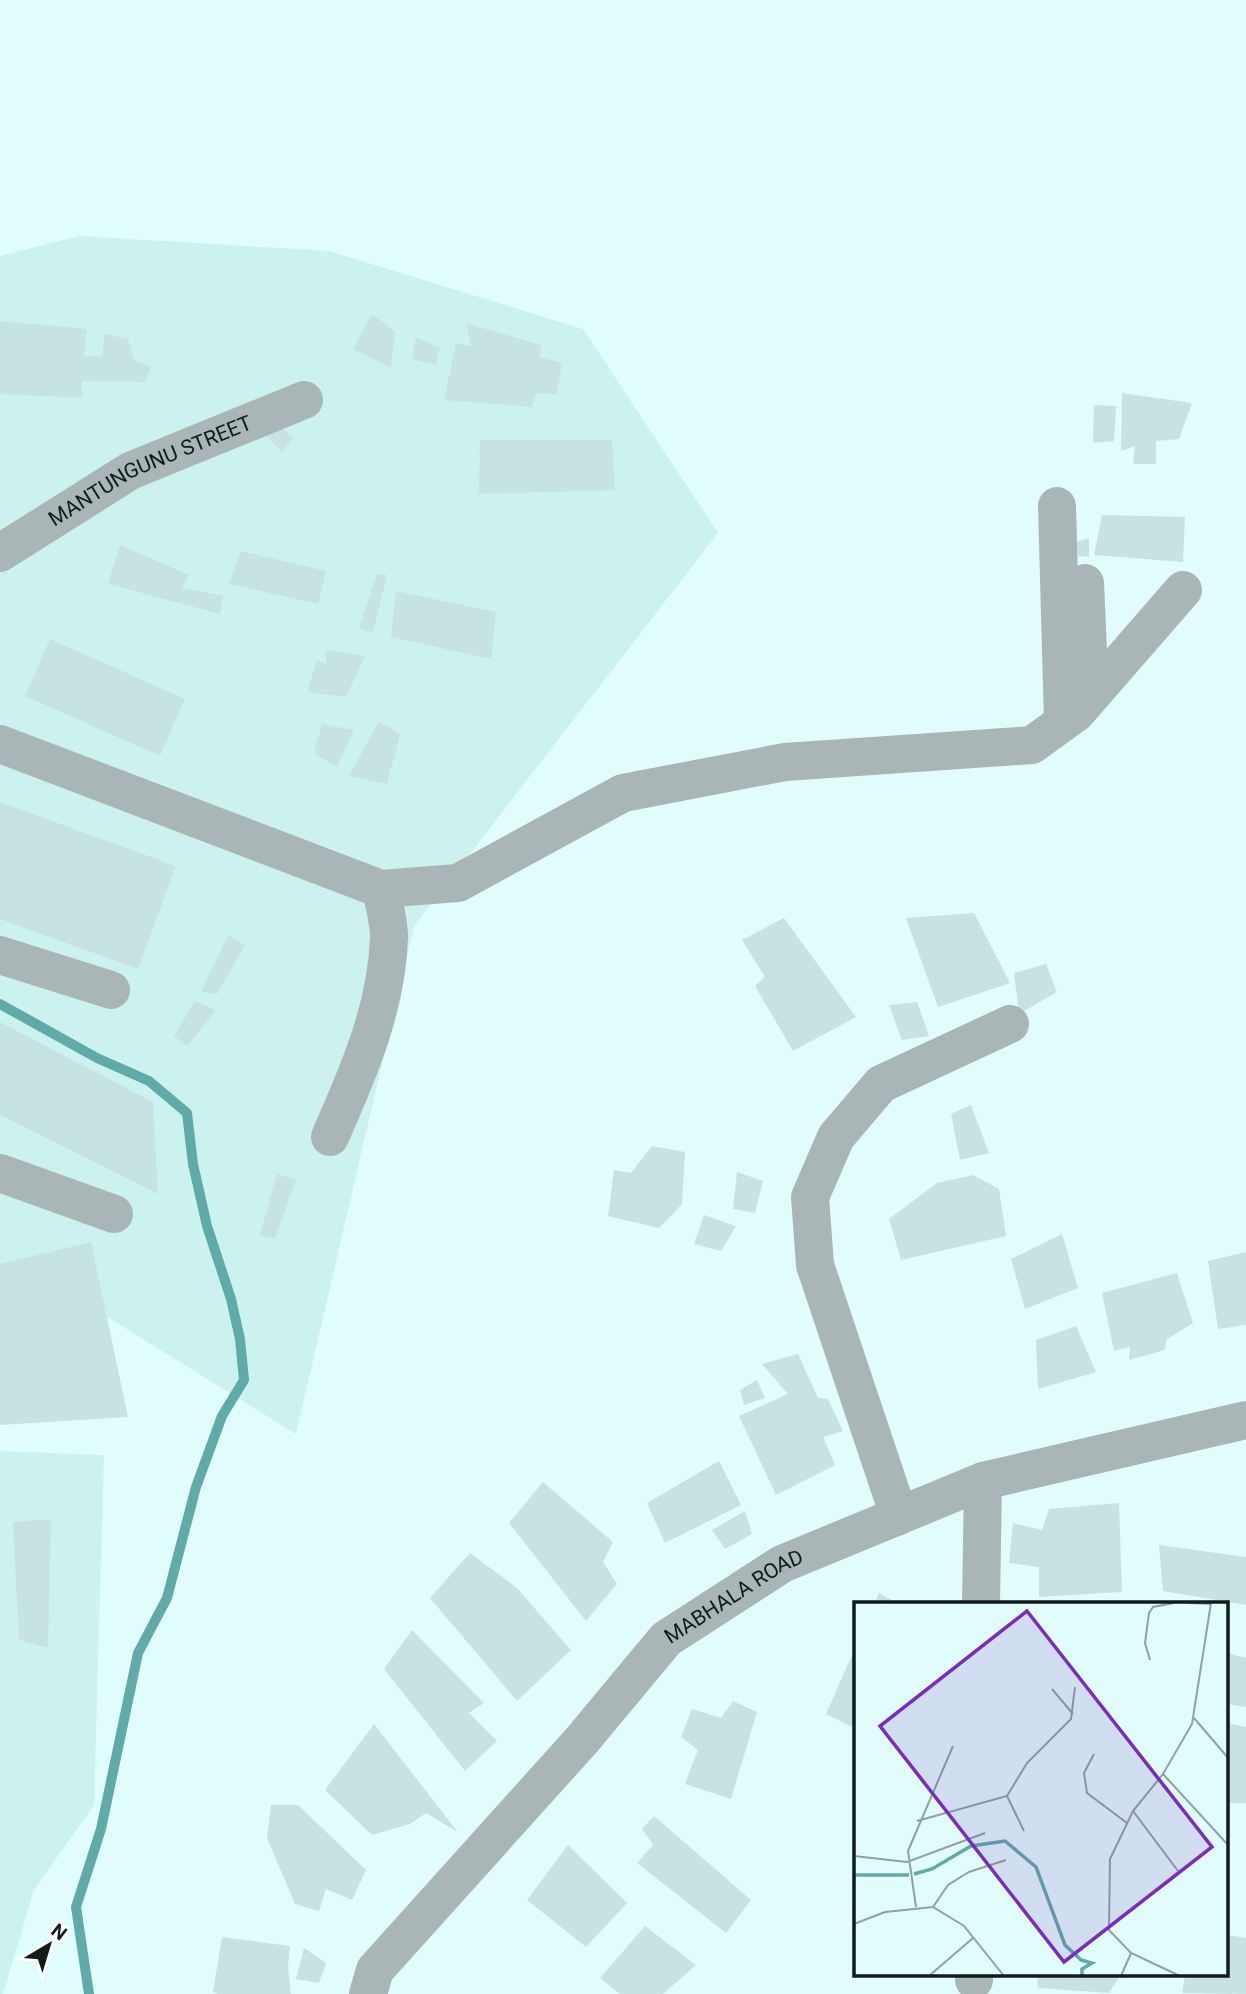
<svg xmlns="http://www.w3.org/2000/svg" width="1246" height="1994" viewBox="0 0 1246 1994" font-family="Roboto,sans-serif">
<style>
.built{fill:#ccf2ef}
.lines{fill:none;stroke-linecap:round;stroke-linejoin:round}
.stream{stroke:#60aba7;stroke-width:10}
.building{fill:#c7e3e1}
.minor{stroke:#aab6b5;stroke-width:38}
.labels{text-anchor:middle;stroke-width:5;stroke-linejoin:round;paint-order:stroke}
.street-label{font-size:21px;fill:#101b1a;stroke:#fff}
.inset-river{fill:none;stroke:#60aba7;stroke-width:3.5}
.inset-road{fill:none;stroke:#8da3a1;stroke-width:2}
.view{fill:#7b2cbf;fill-opacity:0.15;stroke:#7b2cbf;stroke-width:3.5}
.inset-edge{fill:none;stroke:#101b1a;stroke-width:3.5}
</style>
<rect width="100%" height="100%" fill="#e1fdfb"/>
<!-- built -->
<path class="built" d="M 79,236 L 329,251 L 583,329 L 718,533 L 414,926 L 296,1434 L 88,1305 L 0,1332 L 0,256 Z
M 0,1451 L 104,1455 L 94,1805 L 34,1890 L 3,1994 L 0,1994 Z"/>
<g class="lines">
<!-- stream -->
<path class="stream" d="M 0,1004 L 97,1058 L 149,1081 L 187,1113 L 193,1164 L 207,1226 L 231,1299 L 240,1339 L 244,1380 L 222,1416 L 196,1487 L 167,1598 L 138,1653 L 101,1829 L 76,1907 L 89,1994"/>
</g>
<!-- building -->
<path class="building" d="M 372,314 L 395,331 L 391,368 L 353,349 Z
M 0,321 L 87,329 L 84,355 L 102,357 L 105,334 L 128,339 L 134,361 L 151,366 L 145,382 L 82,381 L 82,398 L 0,394 Z
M 466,323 L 541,345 L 540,357 L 562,363 L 557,394 L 536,393 L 532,407 L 444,400 L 456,343 L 471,346 Z
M 416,337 L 440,348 L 436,365 L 412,359 Z
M 1122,393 L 1192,403 L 1179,439 L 1156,441 L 1156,464 L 1133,464 L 1135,446 L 1121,451 Z
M 1094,405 L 1116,406 L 1114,441 L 1093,443 Z
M 277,424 L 293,438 L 282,452 L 262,431 Z
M 480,440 L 612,440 L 615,490 L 479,494 Z
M 1102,515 L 1185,517 L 1183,562 L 1094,555 Z
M 1089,538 L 1089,557 L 1078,556 L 1076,542 Z
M 120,545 L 189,575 L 182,588 L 223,596 L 220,614 L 108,584 Z
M 241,551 L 326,571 L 318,604 L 229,584 Z
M 377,574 L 387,575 L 373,633 L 359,628 Z
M 396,591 L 496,612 L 491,659 L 391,637 Z
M 50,639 L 185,699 L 160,756 L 25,696 Z
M 326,650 L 365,656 L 346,697 L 307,692 L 317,660 L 326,664 Z
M 379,721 L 400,735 L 387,784 L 349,776 Z
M 322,724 L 354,730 L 337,767 L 314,753 Z
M 0,802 L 176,866 L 138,969 L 0,919 Z
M 974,913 L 1010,983 L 938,1007 L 906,918 Z
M 784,918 L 856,1017 L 793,1051 L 755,986 L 765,977 L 742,940 Z
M 228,935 L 245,945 L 217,994 L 201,992 Z
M 1046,964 L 1057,992 L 1019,1014 L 1014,973 Z
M 195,1001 L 216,1010 L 187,1046 L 174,1036 Z
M 917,1002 L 929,1036 L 902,1040 L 889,1005 Z
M 0,1022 L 153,1102 L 158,1194 L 0,1115 Z
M 971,1105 L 989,1153 L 960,1160 L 951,1114 Z
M 652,1146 L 685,1152 L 682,1204 L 659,1228 L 608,1216 L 614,1170 L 631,1173 Z
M 737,1172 L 763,1181 L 755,1213 L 733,1209 Z
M 277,1174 L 296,1180 L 275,1239 L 260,1235 Z
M 973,1175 L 999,1189 L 1006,1236 L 901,1260 L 889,1219 L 937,1183 Z
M 704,1215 L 736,1226 L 721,1251 L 694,1244 Z
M 1062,1234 L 1078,1288 L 1025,1309 L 1011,1259 Z
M 91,1242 L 128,1417 L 0,1425 L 0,1264 Z
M 1246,1252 L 1246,1325 L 1218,1329 L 1208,1261 Z
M 1177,1273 L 1193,1323 L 1166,1340 L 1165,1350 L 1129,1360 L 1130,1347 L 1114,1351 L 1102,1293 Z
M 1076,1326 L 1096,1372 L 1038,1389 L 1036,1340 Z
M 798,1354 L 818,1398 L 828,1399 L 843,1431 L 823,1437 L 835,1465 L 776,1495 L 739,1416 L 788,1394 L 762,1364 Z
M 757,1380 L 765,1398 L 744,1405 L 740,1390 Z
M 719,1461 L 741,1505 L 665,1543 L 647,1503 Z
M 543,1482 L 613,1542 L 603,1562 L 617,1584 L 586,1621 L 509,1523 Z
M 1119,1503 L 1122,1592 L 1039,1597 L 1039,1567 L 1009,1563 L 1013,1523 L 1042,1530 L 1049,1509 Z
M 745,1511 L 752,1534 L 725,1549 L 712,1530 Z
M 51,1519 L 48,1648 L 19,1640 L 13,1522 Z
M 1159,1545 L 1246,1557 L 1246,1605 L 1163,1591 Z
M 470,1553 L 517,1588 L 571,1650 L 517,1701 L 430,1598 Z
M 879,1593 L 899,1604 L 874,1604 Z
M 412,1630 L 484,1703 L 469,1713 L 497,1741 L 465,1771 L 384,1669 Z
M 856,1646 L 856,1729 L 826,1714 Z
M 1227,1653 L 1246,1658 L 1246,1707 L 1227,1704 Z
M 733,1701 L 757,1712 L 731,1799 L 685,1784 L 698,1750 L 681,1737 L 692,1709 L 721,1718 Z
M 1227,1723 L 1246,1727 L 1246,1803 L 1227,1803 Z
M 374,1724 L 457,1831 L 456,1831 L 426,1813 L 410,1824 L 372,1835 L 325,1790 Z
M 271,1805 L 298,1805 L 366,1870 L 352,1900 L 326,1889 L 319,1911 L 295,1904 L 267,1838 Z
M 654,1816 L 751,1900 L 726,1933 L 637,1863 L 653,1845 L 642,1829 Z
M 568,1845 L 627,1903 L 586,1947 L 527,1900 Z
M 645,1926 L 696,1965 L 663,1994 L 620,1994 L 600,1978 Z
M 1227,1935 L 1246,1938 L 1246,1994 L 1182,1993 L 1185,1975 L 1227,1975 Z
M 222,1937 L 290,1946 L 288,1967 L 291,1994 L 218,1994 L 213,1992 Z
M 304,1948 L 326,1963 L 319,1983 L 296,1979 Z
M 1037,1975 L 1129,1975 L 1130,1978 L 1119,1977 L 1109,1993 L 1038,1988 Z"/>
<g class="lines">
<!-- minor -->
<g class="minor">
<path d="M 1057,506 L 1063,722"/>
<path id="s1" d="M 0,553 L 130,471 L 304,400"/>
<path d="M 1085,583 L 1090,696"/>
<path d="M 0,744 L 381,889 L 458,883 L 623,793 L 785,762 L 1032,745 L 1076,713 L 1183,590"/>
<path d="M 0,955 L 111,990"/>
<path d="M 330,1137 C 358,1073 387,1008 389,937 C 389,922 384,904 381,889"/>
<path d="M 0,1173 L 114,1214"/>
<path d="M 899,1516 L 815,1265 L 810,1197 L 836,1137 L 881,1084 L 1010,1024"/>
<path d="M 981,1604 L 983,1481"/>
<path d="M 974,1980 L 974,1975"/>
<path id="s2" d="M 368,1994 L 375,1970 L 582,1740 L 666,1639 L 782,1564 L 983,1481 L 1246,1420"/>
</g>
</g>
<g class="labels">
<!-- street labels -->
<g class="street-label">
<text dy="7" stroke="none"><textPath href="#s1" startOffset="172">MANTUNGUNU STREET</textPath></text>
<text dy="7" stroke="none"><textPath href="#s2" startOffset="546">MABHALA ROAD</textPath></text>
</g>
</g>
<!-- overview -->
<g transform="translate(854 1602)">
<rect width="374" height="374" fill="#e1fdfb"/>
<path class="inset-river" d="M 60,272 L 78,267 L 117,244 L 151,239 L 182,265 L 211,343 L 227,358 L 238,361 L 228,367 L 228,374M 0,273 L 55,273"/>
<path class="inset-road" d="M 335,1 L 357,2M 296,58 L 291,41 L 295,11 L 299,5 L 320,1M 198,87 L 219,112M 340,116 L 375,157M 240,152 L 230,171 L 233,191 L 273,221M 309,172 L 375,244M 153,194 L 170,229M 279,209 L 324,269M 63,219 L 153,194 L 173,161 L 217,117 L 221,85M 0,254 L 53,260 L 131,231M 62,305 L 54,249 L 99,144M 79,305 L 94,283 L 115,270 L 152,258M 0,322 L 31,310 L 79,305 L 110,324 L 150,374M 75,374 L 119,336M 267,374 L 277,351M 326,374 L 277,351 L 255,328 L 256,257 L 279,209 L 309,172 L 338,122 L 357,1"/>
<path class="view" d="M 173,9 L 358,245 L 210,360 L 26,124 Z"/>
<rect width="374" height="374" class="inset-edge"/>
</g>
<!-- north arrow -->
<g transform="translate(49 1945) rotate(38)" stroke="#ffffff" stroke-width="5" paint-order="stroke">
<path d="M0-5L12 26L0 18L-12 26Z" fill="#101b1a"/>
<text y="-10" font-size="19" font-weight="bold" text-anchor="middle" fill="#101b1a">N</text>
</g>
</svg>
